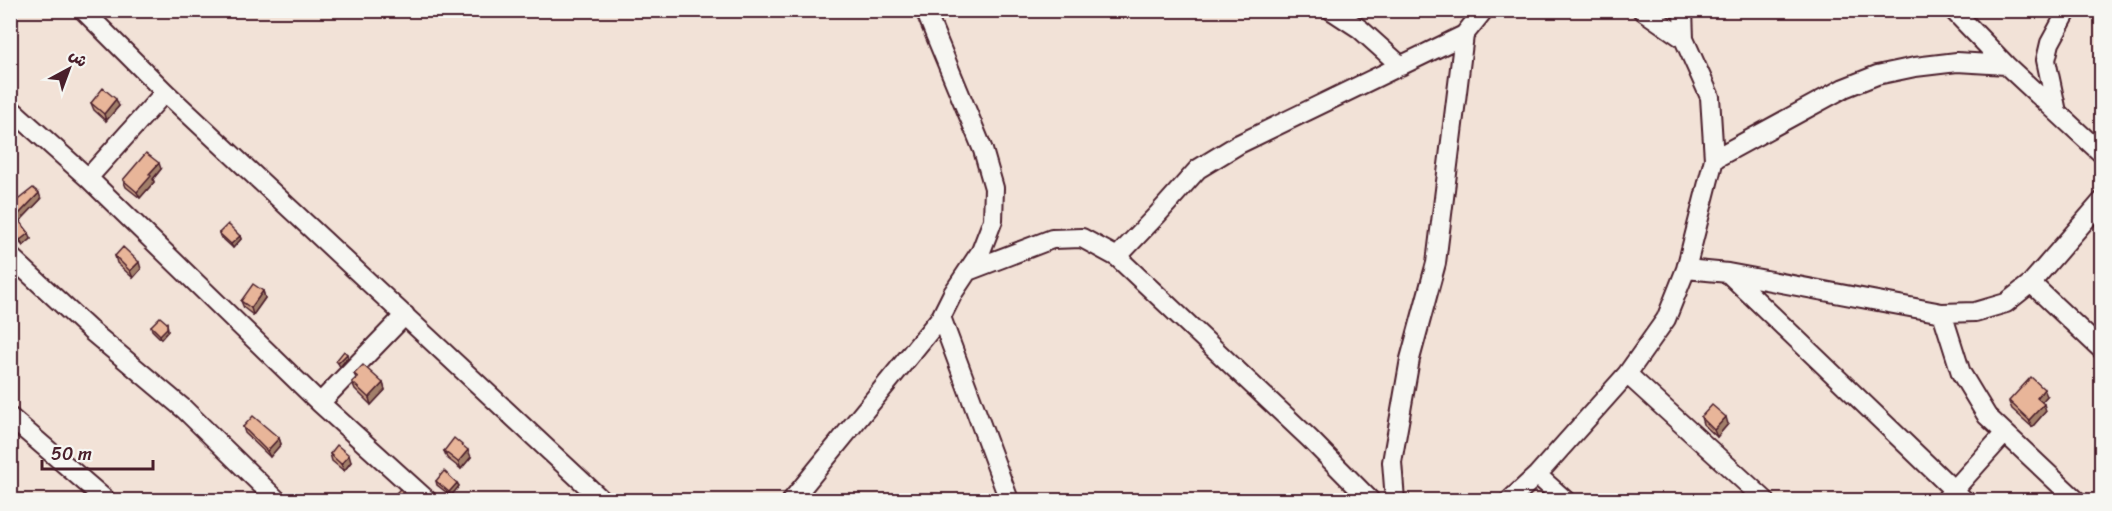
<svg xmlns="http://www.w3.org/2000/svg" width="2112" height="511" viewBox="0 0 2112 511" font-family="Sriracha,'Playpen Sans Arabic',sans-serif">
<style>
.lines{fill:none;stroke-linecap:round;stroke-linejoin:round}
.minor-casing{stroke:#4a1f2b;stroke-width:22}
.minor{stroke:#f6f6f2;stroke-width:18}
.wall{fill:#c89c84;stroke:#4a1f2b;stroke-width:1.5}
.shaded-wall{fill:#a27f6b;stroke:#4a1f2b;stroke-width:1.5}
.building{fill:#e8b599;stroke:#4a1f2b;stroke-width:1.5}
</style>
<rect width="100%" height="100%" fill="#f2e2d7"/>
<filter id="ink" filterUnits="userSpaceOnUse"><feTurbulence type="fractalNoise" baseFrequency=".0167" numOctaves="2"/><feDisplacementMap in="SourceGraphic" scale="12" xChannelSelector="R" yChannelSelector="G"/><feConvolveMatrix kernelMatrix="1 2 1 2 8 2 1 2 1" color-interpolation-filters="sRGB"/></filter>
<g filter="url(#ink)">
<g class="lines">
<defs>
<path id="minor" d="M 83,10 L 165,92 L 602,500
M 925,10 L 983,150 L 994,188 L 993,220 L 981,251 L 953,293 L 941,317 L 1009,500
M 1331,10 L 1360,29 L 1401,66
M 1642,10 L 1684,39
M 1953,10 L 2006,65 L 2102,154
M 10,108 L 88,178 L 320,403 L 427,500
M 2057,112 L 2046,60 L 2050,43 L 2068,10
M 1714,159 L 1844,88 L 1877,75 L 1915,67 L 1957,62 L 2006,65
M 88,178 L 165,92
M 10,256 L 90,330 L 184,409 L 277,500
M 1117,257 L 1157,215 L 1198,169 L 1239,144 L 1464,35 L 1484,10
M 1686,269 L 1728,273 L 1942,313 L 1975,312 L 2006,303 L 2031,283 L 2102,201
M 968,271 L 1052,239 L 1082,238 L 1117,257 L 1310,439 L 1370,500
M 1728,273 L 1964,500
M 2031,283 L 2102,350
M 1942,313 L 1961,373 L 1987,416 L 2076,500
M 1627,374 L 1765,500
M 320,403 L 405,315
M 10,417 L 106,500
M 1537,475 L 1565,500
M 792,500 L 941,317
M 1395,500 L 1392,462 L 1410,359 L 1436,263 L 1464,35
M 1510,500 L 1537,475 L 1627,374 L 1666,319 L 1686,269 L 1714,159 L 1710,97 L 1684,39 L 1683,10
M 1945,500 L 2005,433"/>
</defs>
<!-- minor casing -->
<use href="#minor" class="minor-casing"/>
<!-- minor -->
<use href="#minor" class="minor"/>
</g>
<!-- wall -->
<path class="wall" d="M 91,103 L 119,106 L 106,121 L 94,110 Z
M 161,169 L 153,179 L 154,182 L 140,198 L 126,187 L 123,180 Z
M 41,199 L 20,221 L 29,233 L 31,239 L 23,246 L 10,232 L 10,206 Z
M 219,233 L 240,236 L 241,239 L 233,248 L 220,236 Z
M 115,256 L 141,269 L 133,278 L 117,263 Z
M 263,291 L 265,298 L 253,315 L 244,308 L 241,301 Z
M 167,323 L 168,331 L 161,339 L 152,330 L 151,326 Z
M 354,374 L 383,383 L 385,390 L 371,405 L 355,389 L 352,382 L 356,378 Z
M 2047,396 L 2041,402 L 2046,411 L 2032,427 L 2012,409 L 2009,402 Z
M 1701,417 L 1728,424 L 1717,437 L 1703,424 Z
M 243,427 L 279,438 L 281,444 L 270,457 L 245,433 Z
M 444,451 L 471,457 L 461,469 L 447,458 Z
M 330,454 L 351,462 L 344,471 L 332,461 Z
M 436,481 L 457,483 L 459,486 L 451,496 L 437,485 Z"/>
<!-- shaded-wall -->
<path class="shaded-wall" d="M 116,99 L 119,106 L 106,121 L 104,114 Z
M 159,163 L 161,169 L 153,179 L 154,182 L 140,198 L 137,192 L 149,174 Z
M 39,193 L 41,199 L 18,223 L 16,217 Z
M 29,233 L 31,239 L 23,246 L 20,240 Z
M 240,236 L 241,239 L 233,248 L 231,244 Z
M 139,262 L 141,269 L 133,278 L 130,271 Z
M 263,291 L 265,298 L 253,315 L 251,308 Z
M 167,323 L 168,331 L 161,339 L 160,335 Z
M 347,354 L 348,357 L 340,367 L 338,363 Z
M 383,383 L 385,390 L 371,405 L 369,398 Z
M 2044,389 L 2047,396 L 2039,405 L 2037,398 Z
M 2044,404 L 2046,411 L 2032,427 L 2029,420 Z
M 1726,417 L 1728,424 L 1717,437 L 1714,430 Z
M 279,438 L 281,444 L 270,457 L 267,451 Z
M 468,450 L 471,457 L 461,469 L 458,462 Z
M 349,455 L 351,462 L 344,471 L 341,464 Z
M 457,483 L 459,486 L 451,496 L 449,492 Z"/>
<!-- building -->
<path class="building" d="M 103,88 L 116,99 L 104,114 L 91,103 Z
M 146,153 L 159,163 L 149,174 L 151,176 L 137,192 L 123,180 Z
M 33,188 L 39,193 L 16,217 L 29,233 L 20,240 L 10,228 L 10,206 Z
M 228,224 L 240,236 L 231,244 L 219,233 Z
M 123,247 L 139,262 L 130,271 L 115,256 Z
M 253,284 L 263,291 L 251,308 L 241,301 Z
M 160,317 L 167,323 L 167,328 L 160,335 L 151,326 Z
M 344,351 L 347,354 L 338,363 L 336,361 Z
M 363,365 L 383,383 L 369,398 L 352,382 L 358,377 L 354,374 Z
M 2031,377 L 2044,389 L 2037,398 L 2044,404 L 2029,420 L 2009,401 Z
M 1712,405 L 1726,417 L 1714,430 L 1701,417 Z
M 253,416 L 279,438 L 267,451 L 243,427 Z
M 454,438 L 468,450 L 458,462 L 444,451 Z
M 337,445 L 349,455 L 341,464 L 330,454 Z
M 444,471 L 457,483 L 449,492 L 436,481 Z
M 400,489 L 408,497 L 405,501 L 388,501 Z
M 1714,493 L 1722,501 L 1707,501 Z
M 550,495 L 556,501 L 546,501 Z"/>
</g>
<!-- margin -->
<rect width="2112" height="511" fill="none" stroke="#f6f6f2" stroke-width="36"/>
<rect x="18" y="18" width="2076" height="475" fill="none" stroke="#4a1f2b" stroke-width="2" filter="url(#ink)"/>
<!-- north arrow -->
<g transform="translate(69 69) rotate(41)" stroke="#f6f6f2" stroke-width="4.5" paint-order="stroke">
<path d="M0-4.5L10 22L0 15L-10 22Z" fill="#4a1f2b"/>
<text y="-9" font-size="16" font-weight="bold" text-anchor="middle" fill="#4a1f2b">ش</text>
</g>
<!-- scale -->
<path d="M42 460v9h111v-9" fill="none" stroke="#4a1f2b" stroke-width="3"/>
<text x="51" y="460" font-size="18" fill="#4a1f2b" stroke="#f6f6f2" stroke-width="4.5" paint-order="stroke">50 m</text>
</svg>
